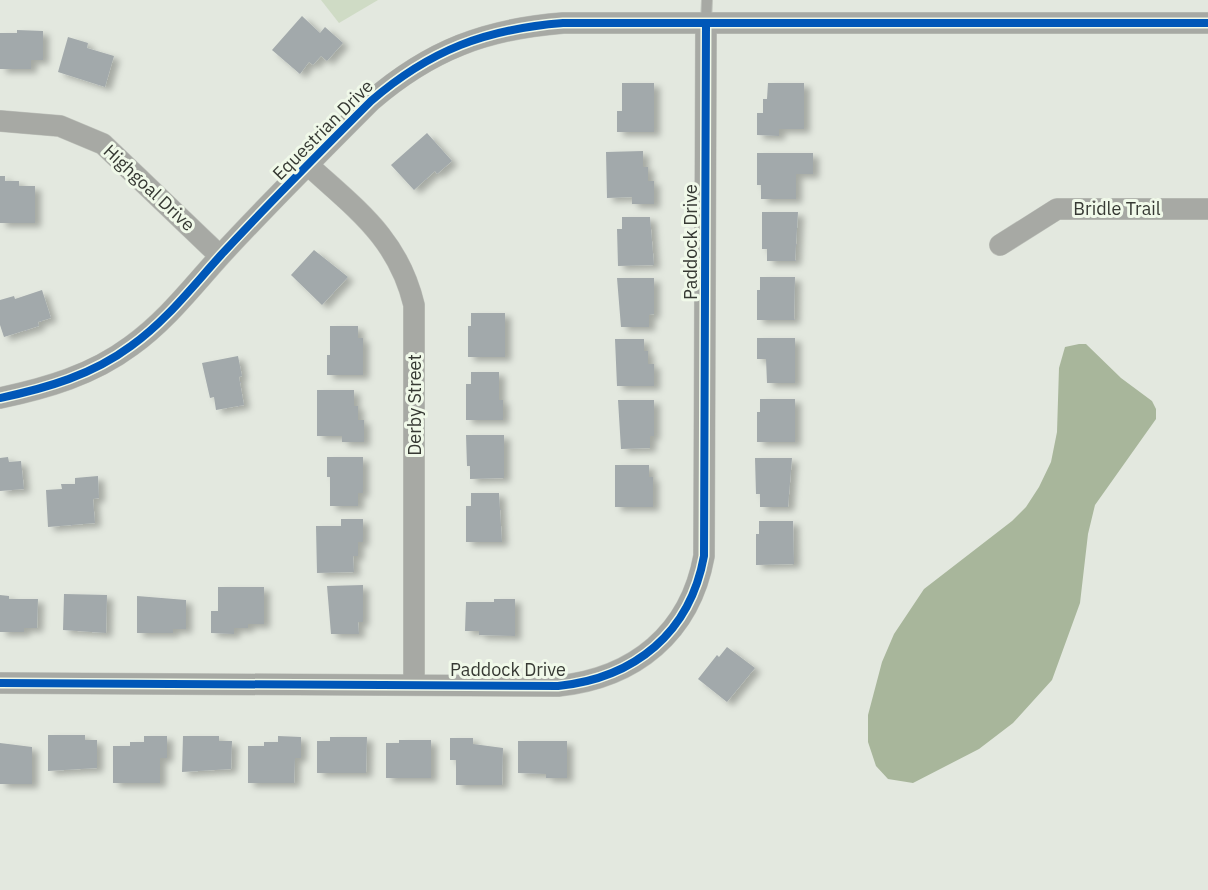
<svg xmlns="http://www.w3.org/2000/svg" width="1208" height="890" viewBox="0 0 1208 890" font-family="'IBM Plex Sans',sans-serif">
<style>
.green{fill:#cfdbc5}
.water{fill:#a8b69b}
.building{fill:#a2a9ab;filter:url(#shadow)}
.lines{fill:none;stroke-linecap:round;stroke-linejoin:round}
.lane-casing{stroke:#c0c4bd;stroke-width:12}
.street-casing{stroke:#c0c4bd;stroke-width:22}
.lane{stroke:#a7a9a4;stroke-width:10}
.street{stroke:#a7a9a4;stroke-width:21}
.cycleway-casing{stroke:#f0f9e9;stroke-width:11}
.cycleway{stroke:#0057b8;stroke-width:8}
.labels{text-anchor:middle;stroke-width:6;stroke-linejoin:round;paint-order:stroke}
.street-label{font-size:18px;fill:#363933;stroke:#f0f9e9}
</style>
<defs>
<filter id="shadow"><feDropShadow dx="6" dy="4" stdDeviation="3" flood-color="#0004"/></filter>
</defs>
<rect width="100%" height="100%" fill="#e3e8df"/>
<!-- green -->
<path class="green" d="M 321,0 L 378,0 L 339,23 Z"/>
<!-- water -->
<path class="water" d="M 1079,344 L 1086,344 L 1121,378 L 1152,401 L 1156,409 L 1156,419 L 1095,505 L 1088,534 L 1080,603 L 1052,680 L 1013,723 L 979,749 L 913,783 L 888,779 L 876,766 L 868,742 L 868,715 L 882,662 L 894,634 L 924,589 L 1012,521 L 1026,507 L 1039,487 L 1051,462 L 1057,432 L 1059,368 L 1065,347 Z"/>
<!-- building -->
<path class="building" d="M 302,16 L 320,33 L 325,27 L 343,43 L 327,61 L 321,56 L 313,65 L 309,62 L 300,74 L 272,50 Z
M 17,30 L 43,31 L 43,60 L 31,60 L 31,69 L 0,69 L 0,33 L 17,33 Z
M 68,37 L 88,43 L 87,48 L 114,56 L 105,87 L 58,72 Z
M 622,83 L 654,83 L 654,132 L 617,132 L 617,111 L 622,111 Z
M 768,83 L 804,83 L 804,129 L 779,129 L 779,136 L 757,135 L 757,113 L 763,113 L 763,99 L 767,99 Z
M 427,133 L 452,161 L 437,174 L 435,171 L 414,190 L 391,165 Z
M 643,151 L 643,167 L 648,167 L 648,181 L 654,181 L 654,204 L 632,204 L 632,197 L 607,198 L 606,152 Z
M 757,153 L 813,153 L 813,174 L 796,174 L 796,199 L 761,199 L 761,185 L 757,185 Z
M 0,176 L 5,176 L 5,181 L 19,181 L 19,186 L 35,186 L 35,223 L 0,223 Z
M 762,212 L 798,212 L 795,261 L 767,261 L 767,249 L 762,249 Z
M 622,217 L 650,217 L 654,265 L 618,266 L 617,229 L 622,229 Z
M 314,250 L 348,277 L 322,305 L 291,275 Z
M 760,277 L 795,277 L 794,320 L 757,320 L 757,290 L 760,290 Z
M 617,278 L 654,278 L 654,314 L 649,315 L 649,327 L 621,327 Z
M 42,290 L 51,318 L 38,322 L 39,326 L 4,337 L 0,325 L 0,300 L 14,296 L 15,299 Z
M 471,313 L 505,313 L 505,357 L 468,357 L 468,326 L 471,326 Z
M 330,326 L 358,326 L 358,338 L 363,338 L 363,375 L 327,375 L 327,355 L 330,355 Z
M 757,338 L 795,338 L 795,383 L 767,383 L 766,359 L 757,359 Z
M 615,339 L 644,339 L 644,351 L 648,351 L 648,364 L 654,364 L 654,386 L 617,386 Z
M 238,356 L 242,376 L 239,377 L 244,405 L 216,410 L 214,397 L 210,398 L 202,363 Z
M 471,372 L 499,372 L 499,400 L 503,400 L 503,420 L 466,420 L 466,384 L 471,384 Z
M 317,390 L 354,390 L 354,406 L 358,406 L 358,420 L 364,420 L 364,442 L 342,442 L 342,436 L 317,436 Z
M 760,399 L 795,399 L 795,442 L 757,442 L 757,412 L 760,412 Z
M 618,400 L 654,400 L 654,436 L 650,436 L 650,448 L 621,449 Z
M 466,435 L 504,435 L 504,478 L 470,479 L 470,466 L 467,466 Z
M 8,457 L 9,462 L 21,461 L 24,489 L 0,491 L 0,458 Z
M 327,457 L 363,457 L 363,493 L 358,493 L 358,506 L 330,506 L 330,477 L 327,477 Z
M 755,458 L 792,458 L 788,507 L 760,507 L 760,494 L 756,494 Z
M 615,465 L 649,465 L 649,477 L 653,477 L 653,507 L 615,507 Z
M 98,476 L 99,498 L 93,499 L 95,523 L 48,527 L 46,490 L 62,489 L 61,484 L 75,484 L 75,478 Z
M 471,493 L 499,493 L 502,542 L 466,542 L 466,506 L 471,506 Z
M 341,519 L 363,519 L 363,542 L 358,542 L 358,556 L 353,556 L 354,572 L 317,573 L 316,526 L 341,526 Z
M 759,521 L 793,521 L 794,564 L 756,565 L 756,534 L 759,534 Z
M 363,585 L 363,622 L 358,622 L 359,634 L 331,634 L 327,586 Z
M 218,587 L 264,587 L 264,624 L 248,624 L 248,628 L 234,628 L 234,634 L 211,633 L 211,611 L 218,611 Z
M 64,594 L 107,595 L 106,633 L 63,630 Z
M 0,595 L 9,596 L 9,599 L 38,599 L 37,628 L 24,628 L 24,632 L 0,632 Z
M 137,596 L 186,600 L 186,629 L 173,629 L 173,633 L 137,633 Z
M 494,599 L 515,599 L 515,636 L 479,635 L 479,631 L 465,631 L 466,602 L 494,602 Z
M 727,647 L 755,668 L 727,702 L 698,679 L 717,655 L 719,657 Z
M 48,735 L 85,735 L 85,740 L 97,740 L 97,768 L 48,771 Z
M 144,736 L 167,736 L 167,758 L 160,758 L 160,783 L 113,783 L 113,746 L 130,746 L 130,742 L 144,742 Z
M 183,736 L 219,736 L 219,741 L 232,741 L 231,769 L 182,772 Z
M 278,736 L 301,737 L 301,758 L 295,758 L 294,783 L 248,783 L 248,746 L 264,746 L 264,742 L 278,742 Z
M 330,737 L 367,737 L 366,773 L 317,773 L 317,741 L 330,741 Z
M 450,738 L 473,738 L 473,744 L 503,748 L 502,785 L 456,785 L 456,760 L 450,760 Z
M 399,740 L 431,740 L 431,778 L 386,778 L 386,743 L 399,743 Z
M 518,741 L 567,741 L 567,778 L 546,778 L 546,774 L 518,773 Z
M 0,743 L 32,747 L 32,784 L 0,784 Z"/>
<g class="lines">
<defs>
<path id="lane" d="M 706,23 L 707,0"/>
<path id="street" d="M 0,121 L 60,126 L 103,144 L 220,256
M 308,165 C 356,209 398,238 414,305 L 414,685
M 1000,245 L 1057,209 L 1208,209
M 0,398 C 47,388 92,375 131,346 C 166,321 192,287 221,255 C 269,203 320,152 371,101 C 430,50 486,29 563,23 L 1208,23
M 0,683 L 558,686 C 635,678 690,633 704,556 L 706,23"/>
</defs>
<!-- lane casing -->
<use href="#lane" class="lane-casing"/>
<!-- street casing -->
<use href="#street" class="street-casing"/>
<!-- lane -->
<use href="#lane" class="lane"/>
<!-- street -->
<use href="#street" class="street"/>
<defs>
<path id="cycleway" d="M 0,398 C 47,388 92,375 131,346 C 166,321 192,287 221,255 C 269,203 320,152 371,101 C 430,50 486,29 563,23 L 1208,23
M 0,683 L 558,686 C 635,678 690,633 704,556 L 706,23"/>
</defs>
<!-- cycleway casing -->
<use href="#cycleway" class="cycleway-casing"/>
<!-- cycleway -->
<use href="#cycleway" class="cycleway"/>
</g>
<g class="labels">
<!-- street labels -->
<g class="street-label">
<text transform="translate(323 130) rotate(-45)" y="6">Equestrian Drive</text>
<text transform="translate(149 188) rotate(43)" y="6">Highgoal Drive</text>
<text x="1117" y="215">Bridle Trail</text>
<text transform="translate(691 242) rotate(-90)" y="6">Paddock Drive</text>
<text transform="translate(415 405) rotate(-90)" y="6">Derby Street</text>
<text x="508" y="676">Paddock Drive</text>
</g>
</g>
</svg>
